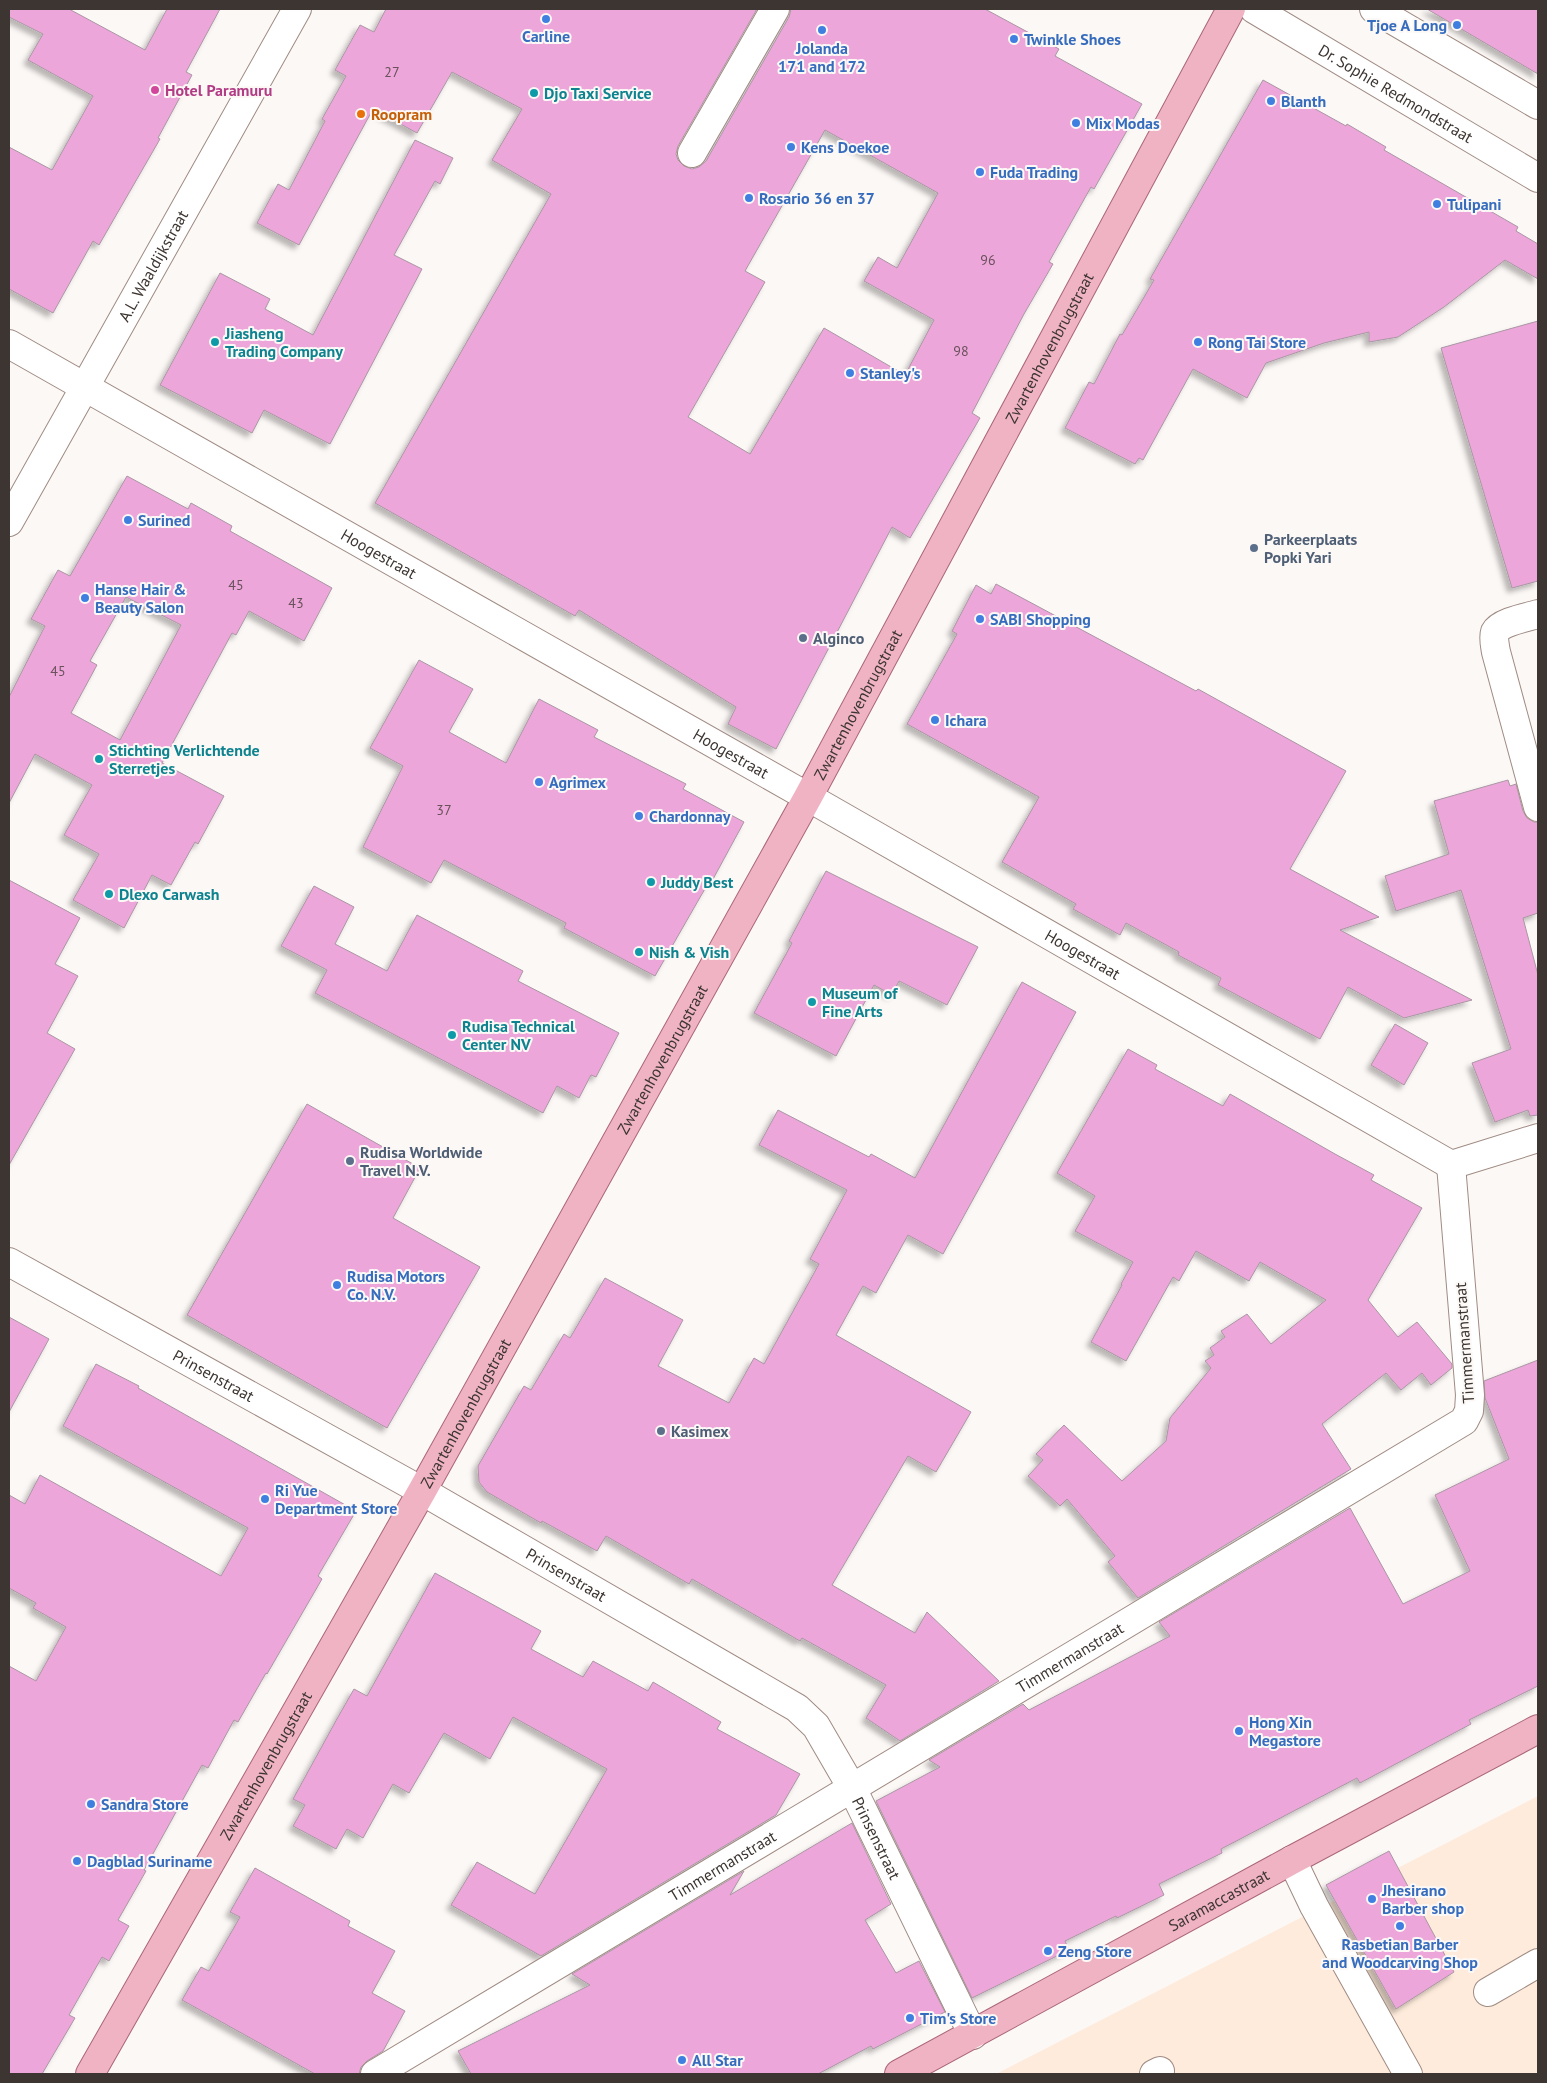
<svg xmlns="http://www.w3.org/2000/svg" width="1547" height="2083" viewBox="0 0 1547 2083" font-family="'PT Sans',sans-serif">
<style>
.industrial{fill:#feebdb}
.building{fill:#eda6da;stroke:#a996a3;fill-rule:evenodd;filter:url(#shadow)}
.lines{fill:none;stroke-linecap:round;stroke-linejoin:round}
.minor-casing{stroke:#9f8b82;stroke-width:30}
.major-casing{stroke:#a67;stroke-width:30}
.minor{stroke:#fff;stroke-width:28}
.major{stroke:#efb3c4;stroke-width:28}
.shop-dot{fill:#3f7fe0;stroke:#fcf8f6;stroke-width:2}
.hotel-dot{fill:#d1479c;stroke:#fcf8f6;stroke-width:2}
.culture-dot{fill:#0f9aa8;stroke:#fcf8f6;stroke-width:2}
.food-dot{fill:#e8710a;stroke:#fcf8f6;stroke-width:2}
.service-dot{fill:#5c6f8a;stroke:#fcf8f6;stroke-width:2}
.labels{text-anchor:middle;stroke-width:4;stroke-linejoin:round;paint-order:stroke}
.number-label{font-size:14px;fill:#69515b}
.shop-label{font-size:16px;font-weight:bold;fill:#366cbe;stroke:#fcf8f6;text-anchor:start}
.hotel-label{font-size:16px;font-weight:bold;fill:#b23c85;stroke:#fcf8f6;text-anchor:start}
.culture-label{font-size:16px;font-weight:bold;fill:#0d838f;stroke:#fcf8f6;text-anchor:start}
.street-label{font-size:16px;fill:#3d3531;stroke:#fcf8f6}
.food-label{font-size:16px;font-weight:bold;fill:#c56008;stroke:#fcf8f6;text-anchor:start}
.service-label{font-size:16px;font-weight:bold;fill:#4e5e75;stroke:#fcf8f6;text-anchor:start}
</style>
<defs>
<filter id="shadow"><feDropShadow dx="-4.5" dy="4.5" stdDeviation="2.5" flood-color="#0004"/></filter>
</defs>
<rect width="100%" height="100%" fill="#fcf8f6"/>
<!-- industrial -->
<path class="industrial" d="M 1538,1796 L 1538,2074 L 996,2074 Z"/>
<!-- building -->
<path class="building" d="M 9,9 L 69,9 L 145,50 L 167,9 L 220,9 L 186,72 L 192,75 L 158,138 L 160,139 L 99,245 L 93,241 L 53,313 L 9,289 L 9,147 L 52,170 L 93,96 L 28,60 L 43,34 L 9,17 Z
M 386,9 L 757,9 L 678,146 L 676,154 L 678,160 L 684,166 L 692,169 L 699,167 L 706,161 L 789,17 L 791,9 L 985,9 L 1059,49 L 1055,56 L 1142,104 L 1094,189 L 1091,187 L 1049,262 L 1053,264 L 1024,314 L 972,413 L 980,418 L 910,538 L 892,527 L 776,749 L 728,724 L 736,707 L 579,610 L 575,616 L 375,503 L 551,194 L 492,160 L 522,109 L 452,72 L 417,133 L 373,109 L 299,245 L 257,223 L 278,184 L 289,190 L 325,121 L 322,119 L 346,76 L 335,70 L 360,25 L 374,32 ZM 825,130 L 938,193 L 897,268 L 878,257 L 864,281 L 934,320 L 905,375 L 824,328 L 750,454 L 688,417 L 765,282 L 745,271 Z
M 1427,9 L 1538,9 L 1538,74 Z
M 1263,80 L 1346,126 L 1347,124 L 1386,147 L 1384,150 L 1518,227 L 1516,231 L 1538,244 L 1538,279 L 1505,260 L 1444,307 L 1398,337 L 1369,342 L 1369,332 L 1324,343 L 1266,363 L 1247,398 L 1193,369 L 1143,460 L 1139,458 L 1135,464 L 1065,428 L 1089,382 L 1094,384 L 1120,334 L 1122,335 L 1154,280 L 1150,279 Z
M 415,140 L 453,158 L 440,184 L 435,181 L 394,255 L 422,269 L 330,444 L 264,410 L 252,433 L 160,385 L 220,273 L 270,299 L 265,309 L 313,335 Z
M 1538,321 L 1538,581 L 1512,588 L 1441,348 Z
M 127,476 L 188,509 L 191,503 L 232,526 L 230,531 L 332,588 L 304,641 L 249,611 L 236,635 L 232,633 L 162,763 L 224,796 L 198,844 L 195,842 L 171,885 L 152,875 L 124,928 L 73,900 L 99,854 L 64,835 L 92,785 L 35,754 L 9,803 L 9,697 L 45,626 L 31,619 L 58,570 L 70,576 ZM 126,597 L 181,625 L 120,740 L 71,713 L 97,665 L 90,661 Z
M 996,584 L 1196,691 L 1198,689 L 1346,771 L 1290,869 L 1379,917 L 1340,930 L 1472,1000 L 1404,1018 L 1348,987 L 1320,1039 L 1218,985 L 1221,978 L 1178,955 L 1179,952 L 1126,923 L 1120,935 L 1073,909 L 1076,904 L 1002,862 L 1039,797 L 907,724 L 957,634 L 952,631 L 976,585 L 991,594 Z
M 419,660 L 473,689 L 449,732 L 506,763 L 539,699 L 598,730 L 594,737 L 686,784 L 683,789 L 744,822 L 712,881 L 710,880 L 655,976 L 564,928 L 566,923 L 444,860 L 431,883 L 363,847 L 403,766 L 370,748 Z
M 1508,780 L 1510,786 L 1516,784 L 1523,811 L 1527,818 L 1534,822 L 1538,822 L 1538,913 L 1523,918 L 1538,975 L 1538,1115 L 1530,1116 L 1528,1110 L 1495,1122 L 1472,1063 L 1511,1049 L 1461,890 L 1396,911 L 1385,876 L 1449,854 L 1434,801 Z
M 826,871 L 978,947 L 947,1005 L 899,981 L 892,995 L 874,985 L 836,1056 L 754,1013 L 792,943 L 789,941 Z
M 9,880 L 80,918 L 55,964 L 78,976 L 47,1033 L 75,1049 L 9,1165 Z
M 314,886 L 354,907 L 335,944 L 387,971 L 417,915 L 523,971 L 518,981 L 619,1033 L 596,1077 L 591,1075 L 579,1098 L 557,1086 L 543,1113 L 315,993 L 327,970 L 281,946 Z
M 1022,982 L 1076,1012 L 943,1254 L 908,1235 L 876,1293 L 863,1286 L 836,1335 L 971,1412 L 936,1472 L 908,1456 L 832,1585 L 915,1633 L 927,1612 L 999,1681 L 900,1741 L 866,1718 L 886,1685 L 802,1638 L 800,1641 L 692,1579 L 689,1584 L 606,1536 L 597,1551 L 542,1521 L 541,1523 L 487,1492 L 479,1482 L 478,1466 L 524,1386 L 531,1390 L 564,1334 L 570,1338 L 605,1278 L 683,1320 L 658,1366 L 729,1403 L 754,1358 L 764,1364 L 819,1264 L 810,1259 L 847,1190 L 759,1145 L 778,1110 L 869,1157 L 871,1154 L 915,1178 Z
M 1395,1024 L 1428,1043 L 1404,1085 L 1371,1065 Z
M 1128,1049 L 1157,1065 L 1155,1069 L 1223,1106 L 1230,1094 L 1335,1154 L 1374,1175 L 1371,1180 L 1422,1208 L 1368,1300 L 1398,1337 L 1417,1322 L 1452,1364 L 1452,1368 L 1431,1385 L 1422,1373 L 1401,1390 L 1386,1373 L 1322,1424 L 1351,1469 L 1138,1598 L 1108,1562 L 1115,1556 L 1067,1499 L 1060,1506 L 1028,1476 L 1043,1460 L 1036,1454 L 1064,1425 L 1122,1481 L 1166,1441 L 1170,1418 L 1211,1368 L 1205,1361 L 1214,1355 L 1210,1348 L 1225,1337 L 1221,1331 L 1247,1314 L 1271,1344 L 1326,1300 L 1260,1262 L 1249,1281 L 1196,1251 L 1179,1281 L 1173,1277 L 1126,1361 L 1091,1342 L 1122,1285 L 1121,1284 L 1133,1262 L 1075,1231 L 1095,1196 L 1057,1173 Z
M 307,1104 L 420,1168 L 393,1218 L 480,1267 L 387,1428 L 187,1315 Z
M 9,1317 L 49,1339 L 9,1412 Z
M 1538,1360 L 1538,1686 L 1469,1720 L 1471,1724 L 1360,1783 L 1357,1778 L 1221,1849 L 1222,1853 L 1159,1884 L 1164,1895 L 1117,1918 L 1116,1916 L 1065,1941 L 1069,1950 L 972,1998 L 876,1801 L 940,1767 L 929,1760 L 1023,1704 L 1029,1710 L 1170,1636 L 1159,1622 L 1350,1508 L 1403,1604 L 1470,1571 L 1435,1495 L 1509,1459 L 1485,1398 L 1484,1381 Z
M 96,1364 L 139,1386 L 138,1388 L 356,1511 L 318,1576 L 322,1579 L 267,1674 L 266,1673 L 238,1722 L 234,1720 L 208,1768 L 202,1765 L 144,1870 L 146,1871 L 118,1920 L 129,1926 L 109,1961 L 102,1957 L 69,2015 L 75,2018 L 42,2074 L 9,2074 L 9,1666 L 36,1681 L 66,1627 L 33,1608 L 36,1603 L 9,1588 L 9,1495 L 25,1504 L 40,1475 L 221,1576 L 248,1528 L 63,1426 Z
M 435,1573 L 541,1631 L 531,1649 L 583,1677 L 593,1661 L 648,1691 L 653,1682 L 721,1722 L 717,1729 L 800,1774 L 776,1815 L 541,1956 L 451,1905 L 477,1862 L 535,1894 L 607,1769 L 513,1717 L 490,1759 L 444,1733 L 409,1793 L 393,1784 L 363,1838 L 347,1829 L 336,1849 L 293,1826 L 305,1805 L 293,1799 L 338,1717 L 354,1689 L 367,1696 Z
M 852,1823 L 891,1904 L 865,1920 L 896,1973 L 919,1961 L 945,2012 L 873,2049 L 871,2046 L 818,2074 L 471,2074 L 458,2051 L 590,1985 L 572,1974 L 744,1871 L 730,1895 Z
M 1389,1851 L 1454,1972 L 1396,2009 L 1326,1885 Z
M 255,1868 L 350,1921 L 348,1926 L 395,1951 L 372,1993 L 405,2011 L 383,2051 L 367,2061 L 361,2067 L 359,2074 L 315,2074 L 182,2000 L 201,1967 L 209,1971 L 240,1917 L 230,1912 Z"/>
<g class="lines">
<defs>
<g id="minor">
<path id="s1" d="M 1254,9 L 1538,178"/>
<path d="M 1374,9 L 1538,105"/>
<path d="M 692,153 L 775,9"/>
<path id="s2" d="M 9,344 L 808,797 L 1451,1165"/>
<path id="s3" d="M 9,522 L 297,9"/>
<path d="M 1538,614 C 1528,617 1500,622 1495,632 C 1493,638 1495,646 1496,652 L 1538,807"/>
<path id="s4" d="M 9,1262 L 422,1491 L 797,1708 L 816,1726 L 852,1788 L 973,2035"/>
<path d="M 1292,1860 L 1314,1906 L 1408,2074"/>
<path d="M 1488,1992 L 1538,1963"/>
<path id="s5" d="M 375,2074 L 1464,1421 L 1469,1411 L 1470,1395 L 1451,1165 L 1538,1138"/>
<path d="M 1154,2074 L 1160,2071"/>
</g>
<g id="major">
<path id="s6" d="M 90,2074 L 422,1491 L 808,797 L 1231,9"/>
<path id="s7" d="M 899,2074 L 1292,1860 L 1538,1729"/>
</g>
</defs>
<!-- minor casing -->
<use href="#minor" class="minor-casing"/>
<!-- major casing -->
<use href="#major" class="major-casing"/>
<!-- minor -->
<use href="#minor" class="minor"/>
<!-- major -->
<use href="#major" class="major"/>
</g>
<!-- markers -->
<g class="shop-dot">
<circle cx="546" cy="19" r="5"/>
<circle cx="1457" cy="25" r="5"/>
<circle cx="822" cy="30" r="5"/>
<circle cx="1014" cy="39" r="5"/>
<circle cx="1271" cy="101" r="5"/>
<circle cx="1076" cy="123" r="5"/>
<circle cx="791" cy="147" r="5"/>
<circle cx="980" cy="172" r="5"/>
<circle cx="749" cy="198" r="5"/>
<circle cx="1437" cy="204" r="5"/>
<circle cx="1198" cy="342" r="5"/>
<circle cx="850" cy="373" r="5"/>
<circle cx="128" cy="520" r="5"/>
<circle cx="85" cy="598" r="5"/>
<circle cx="980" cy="619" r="5"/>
<circle cx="935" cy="720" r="5"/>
<circle cx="539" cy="782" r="5"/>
<circle cx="639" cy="816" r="5"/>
<circle cx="337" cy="1285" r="5"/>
<circle cx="265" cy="1499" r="5"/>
<circle cx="1239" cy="1731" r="5"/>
<circle cx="91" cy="1804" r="5"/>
<circle cx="77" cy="1861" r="5"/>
<circle cx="1372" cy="1899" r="5"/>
<circle cx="1400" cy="1926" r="5"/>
<circle cx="1048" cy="1951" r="5"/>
<circle cx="910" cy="2018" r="5"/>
<circle cx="682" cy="2060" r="5"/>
</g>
<circle class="hotel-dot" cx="155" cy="90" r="5"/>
<g class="culture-dot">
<circle cx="534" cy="93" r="5"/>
<circle cx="215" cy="342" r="5"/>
<circle cx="99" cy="759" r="5"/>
<circle cx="651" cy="882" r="5"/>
<circle cx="109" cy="894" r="5"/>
<circle cx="639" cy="952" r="5"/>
<circle cx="812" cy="1002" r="5"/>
<circle cx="452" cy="1035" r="5"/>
</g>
<circle class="food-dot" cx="361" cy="114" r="5"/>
<g class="service-dot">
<circle cx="1254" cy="548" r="5"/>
<circle cx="803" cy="638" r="5"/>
<circle cx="350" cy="1161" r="5"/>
<circle cx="661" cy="1431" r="5"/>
</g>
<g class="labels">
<!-- number labels -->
<g class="number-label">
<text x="392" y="77">27</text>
<text x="988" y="265">96</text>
<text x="961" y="356">98</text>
<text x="236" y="590">45</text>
<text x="296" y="608">43</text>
<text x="58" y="676">45</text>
<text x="444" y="815">37</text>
</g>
<!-- shop labels -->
<g class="shop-label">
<text x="1447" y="31" text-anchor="end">Tjoe A Long</text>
<text x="546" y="42" text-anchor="middle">Carline</text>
<text x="1024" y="45">Twinkle Shoes</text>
<text x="822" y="54" text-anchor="middle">Jolanda<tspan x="822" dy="18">171 and 172</tspan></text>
<text x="1281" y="107">Blanth</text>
<text x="1086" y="129">Mix Modas</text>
<text x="801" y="153">Kens Doekoe</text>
<text x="990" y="178">Fuda Trading</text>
<text x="759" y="204">Rosario 36 en 37</text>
<text x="1447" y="210">Tulipani</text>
<text x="1208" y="348">Rong Tai Store</text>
<text x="860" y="379">Stanley's</text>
<text x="138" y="526">Surined</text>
<text x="95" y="595">Hanse Hair &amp;<tspan x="95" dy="18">Beauty Salon</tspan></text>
<text x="990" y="625">SABI Shopping</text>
<text x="945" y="726">Ichara</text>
<text x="549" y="788">Agrimex</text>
<text x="649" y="822">Chardonnay</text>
<text x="347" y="1282">Rudisa Motors<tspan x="347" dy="18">Co. N.V.</tspan></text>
<text x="275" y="1496">Ri Yue<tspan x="275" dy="18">Department Store</tspan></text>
<text x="1249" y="1728">Hong Xin<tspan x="1249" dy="18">Megastore</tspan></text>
<text x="101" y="1810">Sandra Store</text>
<text x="87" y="1867">Dagblad Suriname</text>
<text x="1382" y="1896">Jhesirano<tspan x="1382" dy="18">Barber shop</tspan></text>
<text x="1400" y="1950" text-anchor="middle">Rasbetian Barber<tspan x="1400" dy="18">and Woodcarving Shop</tspan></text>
<text x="1058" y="1957">Zeng Store</text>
<text x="920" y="2024">Tim's Store</text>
<text x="692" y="2066">All Star</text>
</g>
<!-- hotel labels -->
<g class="hotel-label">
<text x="165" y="96">Hotel Paramuru</text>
</g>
<!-- culture labels -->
<g class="culture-label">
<text x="544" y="99">Djo Taxi Service</text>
<text x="225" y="339">Jiasheng<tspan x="225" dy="18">Trading Company</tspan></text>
<text x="109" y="756">Stichting Verlichtende<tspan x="109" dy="18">Sterretjes</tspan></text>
<text x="661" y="888">Juddy Best</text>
<text x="119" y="900">Dlexo Carwash</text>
<text x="649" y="958">Nish &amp; Vish</text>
<text x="822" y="999">Museum of<tspan x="822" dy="18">Fine Arts</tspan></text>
<text x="462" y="1032">Rudisa Technical<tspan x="462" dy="18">Center NV</tspan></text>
</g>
<!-- street labels -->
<g class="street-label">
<text dy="6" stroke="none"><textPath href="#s1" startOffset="165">Dr. Sophie Redmondstraat</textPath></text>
<text dy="6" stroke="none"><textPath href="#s3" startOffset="294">A.L. Waaldijkstraat</textPath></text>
<text dy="6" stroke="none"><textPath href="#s6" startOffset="1975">Zwartenhovenbrugstraat</textPath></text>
<text dy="6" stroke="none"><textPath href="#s2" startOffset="425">Hoogestraat</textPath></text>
<text dy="6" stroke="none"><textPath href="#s6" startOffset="1570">Zwartenhovenbrugstraat</textPath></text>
<text dy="6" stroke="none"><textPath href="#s2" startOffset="830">Hoogestraat</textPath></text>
<text dy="6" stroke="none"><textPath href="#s2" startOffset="1235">Hoogestraat</textPath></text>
<text dy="6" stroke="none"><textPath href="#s6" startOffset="1165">Zwartenhovenbrugstraat</textPath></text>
<text transform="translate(1464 1343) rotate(-94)" y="6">Timmermanstraat</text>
<text dy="6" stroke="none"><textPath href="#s4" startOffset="234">Prinsenstraat</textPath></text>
<text dy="6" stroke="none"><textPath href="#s6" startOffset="760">Zwartenhovenbrugstraat</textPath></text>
<text dy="6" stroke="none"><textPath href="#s4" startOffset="639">Prinsenstraat</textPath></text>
<text dy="6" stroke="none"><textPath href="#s5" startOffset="810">Timmermanstraat</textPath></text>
<text dy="6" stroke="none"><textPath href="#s6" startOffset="355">Zwartenhovenbrugstraat</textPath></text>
<text dy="6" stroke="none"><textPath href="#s4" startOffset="1059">Prinsenstraat</textPath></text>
<text dy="6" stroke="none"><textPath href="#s5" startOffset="405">Timmermanstraat</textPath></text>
<text dy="6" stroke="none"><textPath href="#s7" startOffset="364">Saramaccastraat</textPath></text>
</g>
<!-- food labels -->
<g class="food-label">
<text x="371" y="120">Roopram</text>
</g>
<!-- service labels -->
<g class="service-label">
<text x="1264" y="545">Parkeerplaats<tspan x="1264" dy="18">Popki Yari</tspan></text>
<text x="813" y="644">Alginco</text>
<text x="360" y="1158">Rudisa Worldwide<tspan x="360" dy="18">Travel N.V.</tspan></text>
<text x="671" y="1437">Kasimex</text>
</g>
</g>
<!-- border -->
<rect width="1547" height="2083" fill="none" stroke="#3d3531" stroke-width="20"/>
</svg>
